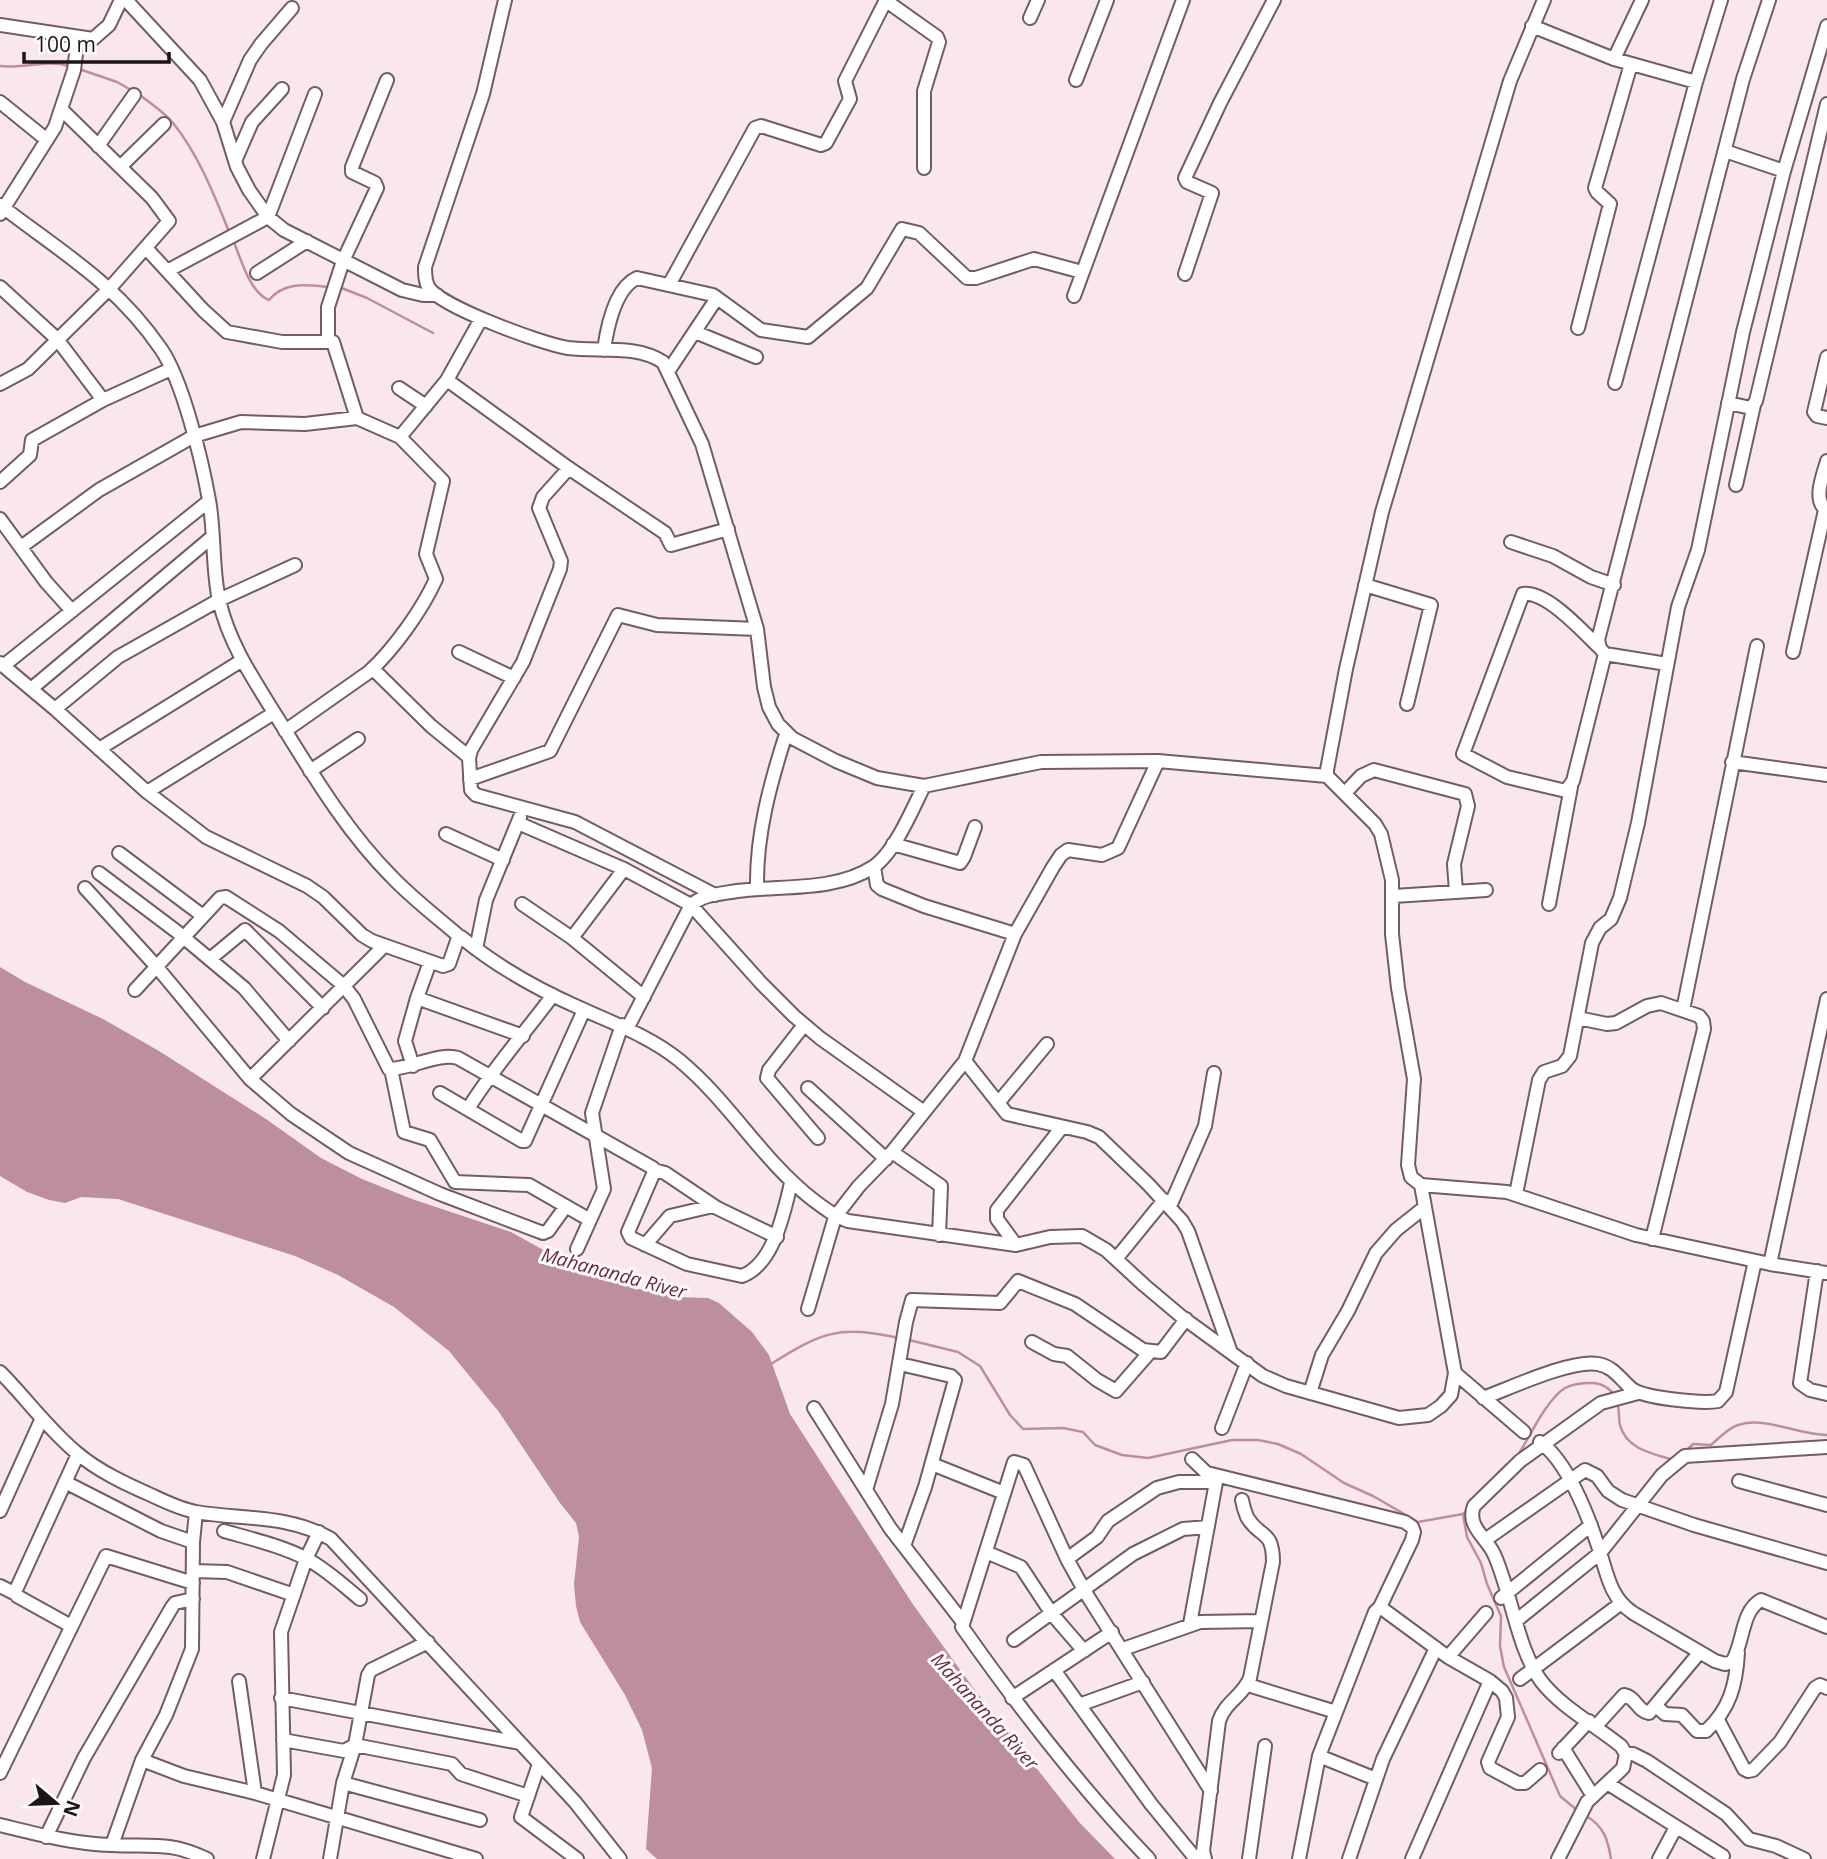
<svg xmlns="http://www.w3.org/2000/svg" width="1827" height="1859" viewBox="0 0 1827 1859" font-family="'Open Sans',sans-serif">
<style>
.water{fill:#bd8f9d}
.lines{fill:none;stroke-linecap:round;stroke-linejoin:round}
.stream{stroke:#bd8f9d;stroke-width:2.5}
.minor-casing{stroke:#6f5e63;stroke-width:16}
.minor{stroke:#fff;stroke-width:12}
.labels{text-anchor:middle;stroke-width:6;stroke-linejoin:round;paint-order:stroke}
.water-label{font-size:19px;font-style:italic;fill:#672c42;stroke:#fcf9fa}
</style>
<rect width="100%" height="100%" fill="#fae7ec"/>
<!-- water -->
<path class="water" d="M 0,967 L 25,982 L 103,1019 L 159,1051 L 266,1119 L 321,1158 L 362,1179 L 412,1199 L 511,1232 L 558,1258 L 597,1269 L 635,1288 L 674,1297 L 708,1298 L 719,1303 L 752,1332 L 769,1355 L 790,1414 L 912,1603 L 974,1689 L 1079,1822 L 1115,1859 L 657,1859 L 646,1849 L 652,1768 L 642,1730 L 625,1695 L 580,1622 L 576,1606 L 574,1584 L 579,1537 L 576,1523 L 560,1503 L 499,1412 L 449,1351 L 394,1307 L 338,1275 L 295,1256 L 118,1199 L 81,1197 L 65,1203 L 49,1200 L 27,1192 L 0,1176 Z"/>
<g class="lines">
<!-- stream -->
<path class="stream" d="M 0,66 C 24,69 46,59 69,66
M 79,69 L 117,82 L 131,90
M 140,95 C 151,104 164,112 173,123 C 199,155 215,197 230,234
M 233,240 C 241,258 249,292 269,300 C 285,281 306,285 329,287
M 339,287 L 367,298 L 433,333
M 909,1340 L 958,1352 L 980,1366 L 1010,1415 L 1023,1429 L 1063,1428 L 1083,1432 L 1095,1445 L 1122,1455 L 1148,1458 L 1232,1440 L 1258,1440 L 1278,1444 L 1301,1454 L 1344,1483 L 1373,1496 L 1418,1522 L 1463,1514 L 1469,1508
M 771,1364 C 822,1332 838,1325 899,1338
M 1617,1402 C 1620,1410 1618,1417 1620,1425 C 1626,1449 1653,1454 1674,1460
M 1685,1452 L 1693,1444 L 1711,1445 C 1718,1439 1728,1428 1738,1425 C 1766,1416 1798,1435 1827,1435
M 1517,1457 C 1529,1438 1546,1400 1565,1388 C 1572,1384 1583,1383 1592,1383 C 1601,1383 1610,1388 1615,1396
M 1463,1514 L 1467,1537 L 1481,1563 L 1487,1584 L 1501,1616 L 1500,1646 L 1504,1667 L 1560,1796 L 1578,1811
M 1586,1816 C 1604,1826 1608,1840 1611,1859"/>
<defs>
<path id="minor" d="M 126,0 L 200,80 L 223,122 L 237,167 L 249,190 L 268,217 L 284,230 L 402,290 L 423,295 L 437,295
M 505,0 L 483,94 L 425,267 C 425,274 425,282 429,288 C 442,307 542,344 568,348 C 599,352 635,344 663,362 L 702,444 L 757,629 L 764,687 L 769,707 L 778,724 L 792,738 L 836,761 L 877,778 L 924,786 L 1041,762 L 1158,761 L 1327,776
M 885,0 L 937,37 L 939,42 L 924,91 L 924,168
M 1544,0 L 1510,81 L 1382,512 L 1346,669 L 1327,770 L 1327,776 L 1375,824 L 1381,834 L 1392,880 L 1392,934 L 1398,988 L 1414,1079 L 1408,1165 L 1411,1177 L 1421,1185 L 1507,1192 L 1636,1235 L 1770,1264 L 1827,1273
M 1030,18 L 1038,0
M 0,25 L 93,39 L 109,25 L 121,0
M 1532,26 L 1614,59 L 1696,82
M 1614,59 L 1642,0
M 1076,80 L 1107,0
M 0,102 L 47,140
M 223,122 L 250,60 L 261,44 L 292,8
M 98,146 L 134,95
M 1725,151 L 1784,171
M 235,161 L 252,122 L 282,89
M 120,167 L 164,124
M 0,205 C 61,252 116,283 161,349 C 183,381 202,461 209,500 C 215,533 212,568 219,600 C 229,643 252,677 275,714 C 310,770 345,830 392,877 C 413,899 437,917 460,937
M 0,214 L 55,127 L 74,70 L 78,38
M 146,248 L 203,310 L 227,332 L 282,342 L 333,342 L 357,418
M 167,271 L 268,217 L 315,94
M 257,273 L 307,241
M 1185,274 L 1212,193 L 1187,182 L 1185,178 L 1220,103 L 1274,0
M 669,285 L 755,128 L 761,126 L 821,145 L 826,143 L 850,99 L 845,81 L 886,0
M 0,287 L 57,339 L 103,400
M 1074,296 L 1183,0
M 1578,328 L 1610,204 L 1597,192 L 1595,188 L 1631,64
M 695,332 L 756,357
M 328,341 L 328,307 L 343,261 L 377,188 L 375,183 L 352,172 L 352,167 L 387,80
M 604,350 C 607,328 615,288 637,278 L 713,295 L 761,330 L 808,337 L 867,288 L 902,229 L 919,233 L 967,278 L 976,278 L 1034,259 L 1082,272
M 1827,357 L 1814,412 L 1817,416 L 1827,418
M 669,370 L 717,298
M 447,380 L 570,469 L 665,533 L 671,545 L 728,529
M 1615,383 L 1696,82 L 1721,0
M 0,384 L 28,369 L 110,288 L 169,221 L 152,198 L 61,109
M 399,388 L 426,406
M 1728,403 L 1751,408 L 1756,401 L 1827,104
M 1827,461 C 1823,476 1812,500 1827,511
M 569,468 L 543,497 L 539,508 L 561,561 L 560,569 L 523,662 L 471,750 L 469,758 L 471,790 L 476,795 L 575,822 L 715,895
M 0,482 L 30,455 L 32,440 L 103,400 L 171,369
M 1736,485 L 1754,405
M 0,519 L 46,582 L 72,611
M 1511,542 L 1553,556 L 1591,577 L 1614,585
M 21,547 L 99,490 L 194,436 L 241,422 L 305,424 L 357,418 L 400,437 L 447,380 L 481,319
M 1365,585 L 1431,605 L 1407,704
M 1600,648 C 1583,632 1547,591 1523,594 L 1463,754 L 1507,777 L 1566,791 L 1573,781 L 1605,654
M 459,652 L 514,678
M 1793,652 L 1825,510
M 0,663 L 55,709 L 147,792 L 206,837 L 307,886 L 323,897 L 362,935 L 372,941 L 443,966 L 449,964 L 458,938 L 461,937 C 495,965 539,990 580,1008 C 615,1024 649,1036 679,1060 C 729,1101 761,1159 812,1199 C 824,1208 834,1216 848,1221 L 1016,1245 L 1050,1237 L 1082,1236 L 1106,1250 L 1144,1285 L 1182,1317 L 1263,1376 L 1286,1386 L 1399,1418 L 1428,1415 L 1441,1406 L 1451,1395 L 1455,1373 L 1421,1185
M 1667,664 L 1605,654 L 1600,648 L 1598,640 L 1743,79 L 1769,0
M 3,666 L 209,501
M 373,669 L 431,726 L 469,757
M 31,689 L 212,537
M 55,709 L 118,657 L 219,600 L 295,565
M 285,731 L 369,672 C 394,649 422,610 436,579 L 426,554 L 443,481 L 400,437
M 99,749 L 241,661
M 1732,762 L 1827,775
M 310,771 L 358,739
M 470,779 L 550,751 L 618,615 L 657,625 L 757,629
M 147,792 L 274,713
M 1346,792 L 1361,776 L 1374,770 L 1465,794 L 1468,806 L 1454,864 L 1456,892
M 518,823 L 624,869 L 691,905 L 761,983 L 794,1016 L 820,1038 L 924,1112
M 446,834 L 503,860
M 893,844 L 960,863 L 964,857 L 975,827
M 119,853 L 203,916
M 874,867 L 877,885 L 882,889 L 924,906 L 1015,934
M 99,873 L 176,931 L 244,988 L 289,1041
M 85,888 L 156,966 L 250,1079 L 291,1114 L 349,1153 L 440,1194 L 543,1233 L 548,1231 L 566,1206
M 757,888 C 756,835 770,784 786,734
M 1394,896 L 1486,890
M 522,904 L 572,938 L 644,997
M 1549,904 L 1571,787
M 572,938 L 624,869
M 476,949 L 486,900 L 520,817
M 210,959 L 245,930 L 323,1008
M 135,990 L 220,898 L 226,897 L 279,931 L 344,986 L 354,999 L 389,1069 C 410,1069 440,1052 458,1058 L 653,1168 L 654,1172 L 628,1232 L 631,1238 L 687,1264 L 742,1276 C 774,1264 784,1212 791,1183
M 417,998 L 430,962
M 1683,1010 L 1757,646
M 1578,1018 L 1607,1024 L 1616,1023 L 1647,1006 L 1661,1003 L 1699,1016 L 1703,1021 L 1704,1029 L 1652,1239
M 804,1025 L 769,1070 L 767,1078 L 818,1138
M 628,1027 L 691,905 C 704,894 720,894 737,891 C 780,885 835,892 873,867 C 894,854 913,808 924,786
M 965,1061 L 1007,1114 L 1087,1132 L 1099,1137 L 1148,1184 L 1182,1221 L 1188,1231 L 1230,1350
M 413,1066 L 405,1041 L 417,998 L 523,1036
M 391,1069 L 404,1132 L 430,1140 L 455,1182 L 529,1185 L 590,1220
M 250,1079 L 384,946
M 808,1088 L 886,1159
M 440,1093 L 522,1141 L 525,1141 L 584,1010
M 998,1103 L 1047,1044
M 468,1109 C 493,1068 525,1033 553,995
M 892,1152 L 941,1186 L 939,1235
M 654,1170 L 665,1173 L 717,1208 L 777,1237
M 1516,1194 L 1539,1080 L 1544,1072 L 1562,1066 L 1570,1056 L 1592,943 L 1600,928 L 1611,919 L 1620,898 L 1638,823 L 1678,607 L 1698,550 L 1743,332 L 1784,171 L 1827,26
M 1170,1206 L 1205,1126 L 1214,1073
M 645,1245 L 670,1216 L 713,1206
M 1016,1245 L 997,1219 L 997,1210 L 1062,1127
M 577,1249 L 604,1189 L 592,1113 L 622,1025
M 1116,1259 L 1164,1200
M 1770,1264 L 1827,999
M 1817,1271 L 1800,1383 L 1810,1390 L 1827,1394
M 808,1309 L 835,1217 L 859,1186 L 892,1152 L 965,1061 L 1015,934 L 1053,867 L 1061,855 L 1068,850 L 1102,855 L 1118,848 L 1158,761
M 1032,1342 L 1054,1354 L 1067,1356 L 1097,1380 L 1116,1391 L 1150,1352
M 900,1364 L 951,1376 L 955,1380 L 925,1487 L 904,1546
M 0,1372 C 26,1398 48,1429 77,1453 C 98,1471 126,1484 151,1495 C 166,1502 180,1509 196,1512 C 243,1520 288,1514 331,1539 L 575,1802 L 620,1859
M 1455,1373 L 1524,1432
M 1310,1393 L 1322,1355 L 1348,1311 L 1376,1253 L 1396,1230 L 1425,1207
M 1483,1398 C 1510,1388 1572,1359 1598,1364 C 1614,1367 1620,1379 1632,1389 C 1644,1398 1703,1404 1718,1401 L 1726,1392 L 1755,1261
M 814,1408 L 890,1528 L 962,1621
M 1222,1428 L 1247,1363
M 1540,1442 C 1567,1461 1588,1515 1598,1546 C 1607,1572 1609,1597 1633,1613 L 1715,1661 L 1725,1664 L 1732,1662 C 1744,1643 1741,1611 1761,1600 L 1827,1627
M 932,1464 L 1004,1493
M 1207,1473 L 1405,1522 L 1412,1527 L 1414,1532 L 1412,1540 L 1380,1607
M 1739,1481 L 1827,1505
M 65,1482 L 161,1531 L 193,1542
M 866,1490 L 892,1404 L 906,1322 L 912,1300 L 1000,1303 L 1018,1281 L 1075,1304 L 1143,1350 L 1161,1352 L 1186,1319
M 0,1511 L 42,1418
M 224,1531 C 252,1539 282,1546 307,1559 C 327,1570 343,1585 360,1599
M 1485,1540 L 1585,1470 L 1597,1476 L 1608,1491 L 1622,1500 L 1694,1525 L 1827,1563
M 986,1552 L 1021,1567 L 1052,1614 L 1084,1651
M 1067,1559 L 1097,1537 L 1108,1521 L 1157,1488 L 1179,1482 L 1216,1482
M 193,1571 L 227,1572 L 294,1595
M 0,1586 L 16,1594
M 1501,1598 L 1591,1525
M 1517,1620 L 1600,1553 L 1662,1475 L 1685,1456 L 1827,1447
M 1190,1624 L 1216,1482 L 1192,1459
M 71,1626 L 17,1596 L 15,1592 L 78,1454
M 1014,1640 L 1133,1554 L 1183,1529 L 1208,1527
M 1123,1649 L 1200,1622 L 1261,1621
M 1448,1657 L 1486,1613
M 1054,1670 L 1151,1804 L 1196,1859
M 1520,1679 L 1620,1604
M 239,1681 L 255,1793
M 1248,1685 L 1336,1712
M 281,1698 L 520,1743
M 1012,1698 L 1112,1632
M 1079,1705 L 1143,1682
M 1656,1706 L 1665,1714 L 1682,1715 L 1697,1731 L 1706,1731 C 1730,1709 1736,1685 1738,1653
M 1718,1720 L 1744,1769 L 1748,1771 L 1753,1770 L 1780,1742 L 1815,1688 L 1820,1685 L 1827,1688
M 1596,1726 L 1624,1695 C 1636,1697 1637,1711 1649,1713 L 1700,1652
M 283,1740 L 344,1751 L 355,1745 L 452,1764 L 461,1774 L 528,1796
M 1563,1748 L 1593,1796
M 1559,1753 L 1589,1721
M 1626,1754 L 1633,1754 L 1647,1761 L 1726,1814 L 1749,1839 L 1776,1846 L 1804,1859
M 1319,1756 L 1376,1779
M 142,1760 L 184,1776 L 255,1793 L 476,1859
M 539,1764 L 521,1817 L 577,1859
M 0,1773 L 106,1556 L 193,1583
M 343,1783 L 480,1820
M 1607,1783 L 1723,1856
M 0,1825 C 37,1834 74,1844 112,1845 C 152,1847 169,1841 207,1859
M 46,1837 L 84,1758 L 172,1607 L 175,1603 L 193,1599
M 112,1845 L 142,1760 L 166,1715 L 192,1649 L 193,1542 L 196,1512
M 263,1859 L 284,1775 L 281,1632 L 306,1559 L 319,1532
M 330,1859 L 343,1783 L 355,1745 L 368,1675 L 371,1670 L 428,1642
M 1149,1859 C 1080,1787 1019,1708 962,1627 L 1014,1462 L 1024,1465 L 1067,1559 L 1087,1595 L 1211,1791
M 1205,1859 L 1203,1851 L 1219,1721 C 1225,1702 1243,1696 1250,1678 L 1273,1562 C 1273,1529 1260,1539 1247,1517 C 1245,1512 1243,1506 1242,1500
M 1249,1859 L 1265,1746
M 1299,1859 L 1319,1756 L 1375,1612 L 1380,1607 L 1448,1657 L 1490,1681 L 1502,1691 L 1506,1698 L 1508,1717 L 1488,1762 L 1490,1768 L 1518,1783 L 1525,1783 L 1540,1770
M 1349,1859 L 1383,1759 L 1436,1648
M 1412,1859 L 1490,1681
M 1558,1859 L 1587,1802 L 1623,1768 L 1626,1754 L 1621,1746 C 1595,1725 1561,1707 1541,1681 C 1517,1648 1511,1591 1494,1554 C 1486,1537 1466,1526 1474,1506 L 1520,1461 L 1601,1403 L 1638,1393
M 1659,1859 L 1676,1827"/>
</defs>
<!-- minor casing -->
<use href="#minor" class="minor-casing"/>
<!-- minor -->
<use href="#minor" class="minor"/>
</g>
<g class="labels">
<!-- water labels -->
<g class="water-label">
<text transform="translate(614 1273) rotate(15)" y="7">Mahananda River</text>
<text transform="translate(985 1711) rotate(48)" y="7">Mahananda River</text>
</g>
</g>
<!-- north arrow -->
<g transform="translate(56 1803) rotate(109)" stroke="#fcf9fa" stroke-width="5" paint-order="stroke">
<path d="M0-5L12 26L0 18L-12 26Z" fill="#1c1517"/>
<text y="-10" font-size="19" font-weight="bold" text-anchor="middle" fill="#1c1517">N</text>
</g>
<!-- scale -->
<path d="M24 52v10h145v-10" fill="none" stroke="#1c1517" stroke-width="3.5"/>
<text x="35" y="52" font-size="21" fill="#1c1517" stroke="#fcf9fa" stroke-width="5" paint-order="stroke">100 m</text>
</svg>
